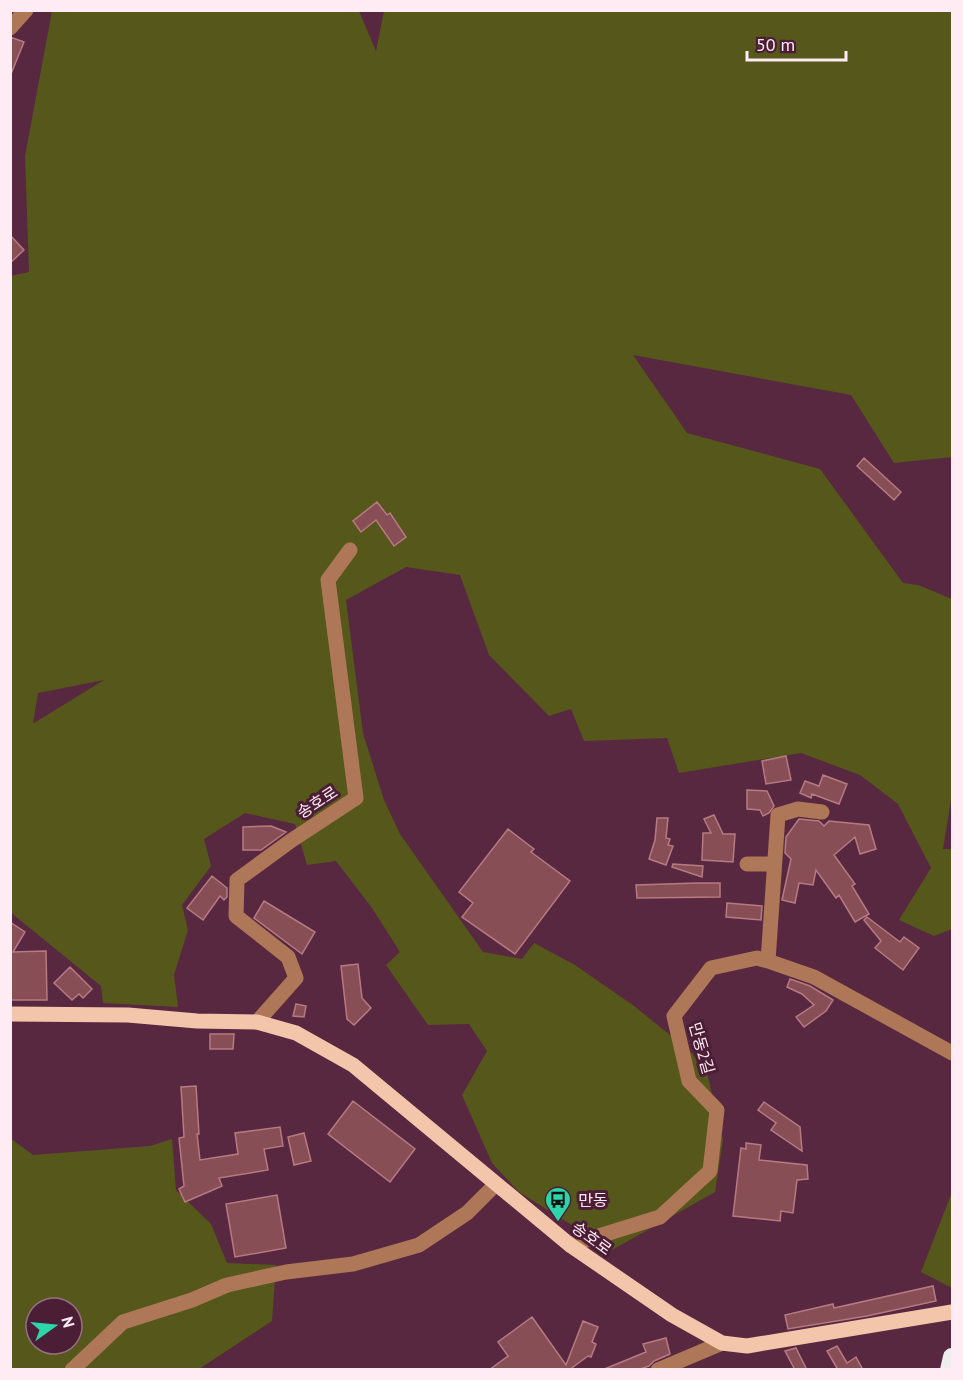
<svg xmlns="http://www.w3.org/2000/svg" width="963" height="1380" viewBox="0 0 963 1380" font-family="'PT Sans','Noto Sans KR',sans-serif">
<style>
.green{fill:#56571b;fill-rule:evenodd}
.building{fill:#874e56;stroke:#b77a82;stroke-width:1.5}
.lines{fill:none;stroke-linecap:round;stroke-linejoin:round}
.minor{stroke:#ae7757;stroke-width:15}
.major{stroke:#f3c5ab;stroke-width:15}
.highway{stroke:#ededed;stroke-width:18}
.labels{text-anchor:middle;stroke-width:6;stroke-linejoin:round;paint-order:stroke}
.street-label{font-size:16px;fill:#feebf3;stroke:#4c1e36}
.poi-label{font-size:16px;fill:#feebf3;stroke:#4c1e36;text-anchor:start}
</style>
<rect width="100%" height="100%" fill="#582840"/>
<!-- green -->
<path class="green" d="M 52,11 L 359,11 L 376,51 L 384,11 L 952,11 L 952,457 L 894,463 L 851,395 L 633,355 L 687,433 L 820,469 L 903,583 L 918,585 L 952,599 L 952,794 L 943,849 L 952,849 L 952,929 L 934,936 L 899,920 L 931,868 L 898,804 L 860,775 L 801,753 L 679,773 L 667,738 L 584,741 L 571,709 L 549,716 L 489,655 L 460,575 L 406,567 L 346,600 L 363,733 L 384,800 L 400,834 L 483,952 L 522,959 L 534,943 L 575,965 L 634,1006 L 691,1052 L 707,1073 L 723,1140 L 715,1192 L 612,1250 L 519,1192 L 492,1163 L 462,1095 L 487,1051 L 469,1024 L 428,1025 L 386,965 L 400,952 L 372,908 L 336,861 L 307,865 L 295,824 L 245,813 L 204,839 L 211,866 L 182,905 L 188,930 L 174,975 L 178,1007 L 103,1003 L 101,986 L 15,916 L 10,910 L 10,276 L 29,272 L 25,156 ZM 104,680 L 34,723 L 33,723 L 38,693 Z
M 10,1138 L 33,1155 L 150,1146 L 172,1139 L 176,1190 L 211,1224 L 227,1263 L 276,1265 L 272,1321 L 199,1369 L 11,1369 ZM 36,1308 L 72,1308 L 72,1344 L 36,1344 Z
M 952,1192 L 952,1288 L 921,1272 Z"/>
<!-- building -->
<path class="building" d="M 10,37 L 24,42 L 11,74 L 10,74 Z
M 10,235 L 24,250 L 10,263 Z
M 864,458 L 901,492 L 894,500 L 857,466 Z
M 377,502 L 387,515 L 390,513 L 406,537 L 394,546 L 376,520 L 361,532 L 353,521 Z
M 786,756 L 791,780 L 766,784 L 762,761 Z
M 823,775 L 847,784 L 839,804 L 812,794 L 811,798 L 800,793 L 805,781 L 819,786 Z
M 747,790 L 767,791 L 774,806 L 769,813 L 763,816 L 760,810 L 747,809 Z
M 714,815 L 723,834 L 735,834 L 733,862 L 702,860 L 703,833 L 711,833 L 704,819 Z
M 657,818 L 668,818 L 666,838 L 670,839 L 668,845 L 673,846 L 666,865 L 649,859 L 655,840 Z
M 799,819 L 819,821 L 824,826 L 829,821 L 869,825 L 876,849 L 860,854 L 855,837 L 834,855 L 855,884 L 852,886 L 869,914 L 855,922 L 839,895 L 836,898 L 816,870 L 813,885 L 799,883 L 795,903 L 782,900 L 791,859 L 785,853 L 786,837 Z
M 271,826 L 286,832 L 261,850 L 243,850 L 243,827 Z
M 508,829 L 534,849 L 531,852 L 570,881 L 515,954 L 462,917 L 473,903 L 459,892 Z
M 673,864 L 703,866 L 702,877 L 672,867 Z
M 212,876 L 227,888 L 227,897 L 224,900 L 220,896 L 203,920 L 187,908 Z
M 697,883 L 720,883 L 720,897 L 637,898 L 636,885 Z
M 264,901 L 315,932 L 302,954 L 254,918 Z
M 727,903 L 762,906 L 761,920 L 726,917 Z
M 867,917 L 900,942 L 904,937 L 919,948 L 903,970 L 875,948 L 881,941 L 864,920 Z
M 10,922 L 25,932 L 13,952 L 46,951 L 47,1000 L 10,1000 Z
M 358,964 L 362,998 L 371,1008 L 354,1025 L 347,1019 L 341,966 Z
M 70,967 L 92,989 L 83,998 L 79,994 L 72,1000 L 54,983 Z
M 790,979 L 810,986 L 833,1000 L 826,1011 L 804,1027 L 796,1017 L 814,1005 L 802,994 L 787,987 Z
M 296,1004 L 306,1006 L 304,1017 L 293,1016 Z
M 210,1034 L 234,1034 L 233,1049 L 210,1049 Z
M 196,1086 L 199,1134 L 197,1134 L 200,1160 L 238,1154 L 235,1133 L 280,1127 L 283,1146 L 264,1149 L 268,1170 L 219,1178 L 222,1186 L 185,1202 L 179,1189 L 184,1186 L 179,1138 L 184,1137 L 181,1087 Z
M 353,1101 L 415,1149 L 390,1182 L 328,1134 Z
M 764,1102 L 800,1127 L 802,1151 L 771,1130 L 776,1123 L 758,1110 Z
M 304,1133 L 311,1161 L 294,1165 L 288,1137 Z
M 746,1143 L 761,1145 L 759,1160 L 807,1165 L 808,1179 L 797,1180 L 793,1213 L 781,1211 L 780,1221 L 733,1216 L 741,1148 L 746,1149 Z
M 277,1195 L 286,1248 L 235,1257 L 226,1204 Z
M 933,1286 L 936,1301 L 867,1316 L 788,1329 L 785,1315 L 833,1304 L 834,1308 Z
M 532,1317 L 566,1365 L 583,1321 L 598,1327 L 592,1342 L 596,1344 L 591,1357 L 588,1356 L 569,1370 L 489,1370 L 508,1356 L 498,1342 Z
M 666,1338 L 670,1354 L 654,1361 L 649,1366 L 637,1370 L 602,1370 L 646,1352 L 643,1344 Z
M 837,1346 L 847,1363 L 856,1357 L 863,1370 L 835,1370 L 837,1368 L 827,1351 Z
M 796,1348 L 807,1370 L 795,1370 L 785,1351 Z"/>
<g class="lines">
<!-- minor -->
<path class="minor" d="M 10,28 L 26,10
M 747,864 L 774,864
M 768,961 L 778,815 L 798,809 L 822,812
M 257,1022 L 296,978 L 288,957 L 236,916 L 237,880 L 292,840 L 356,798 L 328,580 L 350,550
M 570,1245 L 660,1217 L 710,1171 L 717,1110 L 689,1081 L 674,1016 L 711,968 L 757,958 L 768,961 L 814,977 L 952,1053
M 72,1370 L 123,1322 L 192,1300 L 227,1285 L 286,1272 L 353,1264 L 419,1245 L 467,1213 L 495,1185
M 658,1370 L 722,1343"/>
<!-- major -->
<path class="major" d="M 10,1014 L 128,1015 L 197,1021 L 257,1022 L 296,1033 L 353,1065 L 570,1245 L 672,1315 L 722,1343 L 747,1346 L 952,1312"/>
<!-- highway -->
<path class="highway" d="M 949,1370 L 952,1357"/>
</g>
<!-- icons -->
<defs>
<symbol id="bus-pin" viewBox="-11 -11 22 30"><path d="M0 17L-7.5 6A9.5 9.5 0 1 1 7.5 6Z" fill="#2dd5ab" stroke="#4c1e36"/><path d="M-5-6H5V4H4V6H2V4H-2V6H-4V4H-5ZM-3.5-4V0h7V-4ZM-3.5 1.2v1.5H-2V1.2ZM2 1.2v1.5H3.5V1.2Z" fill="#111"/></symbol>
</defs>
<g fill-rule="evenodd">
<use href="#bus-pin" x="543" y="1185" width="30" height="40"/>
</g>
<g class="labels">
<!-- street labels -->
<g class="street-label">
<text transform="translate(317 802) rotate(-33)" y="6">송호로</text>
<text transform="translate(702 1048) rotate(74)" y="6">만동2길</text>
<text transform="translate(592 1238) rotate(36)" y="6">송호로</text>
</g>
<!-- poi labels -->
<g class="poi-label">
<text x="578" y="1206">만동</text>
</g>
</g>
<!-- border -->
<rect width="963" height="1380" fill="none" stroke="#feebf3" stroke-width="24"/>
<!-- north arrow -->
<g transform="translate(54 1326) rotate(75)"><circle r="28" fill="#4c1e36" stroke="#937082" stroke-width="1.5"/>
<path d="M0-4.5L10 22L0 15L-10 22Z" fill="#2dd5ab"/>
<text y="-9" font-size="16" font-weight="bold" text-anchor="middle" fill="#feebf3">N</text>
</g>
<!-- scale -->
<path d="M747 51v9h99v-9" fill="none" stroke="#feebf3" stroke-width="3"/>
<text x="756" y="51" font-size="18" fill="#feebf3" stroke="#4c1e36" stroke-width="4.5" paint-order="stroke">50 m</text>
</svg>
